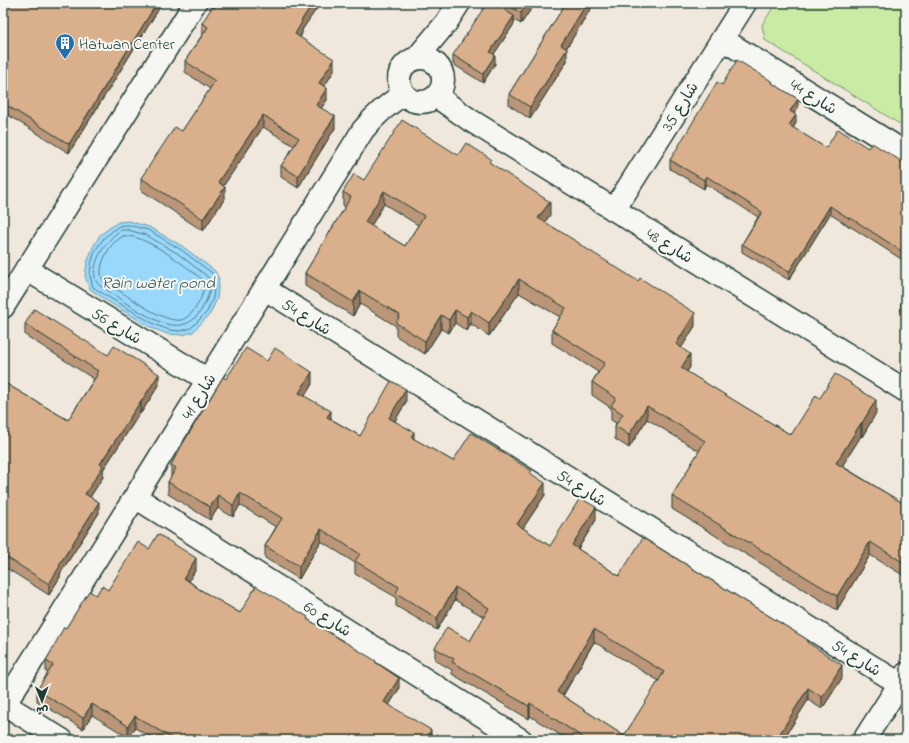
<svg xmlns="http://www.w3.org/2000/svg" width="909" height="743" viewBox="0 0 909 743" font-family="'Indie Flower','Playpen Sans Arabic',sans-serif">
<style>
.green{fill:#c9eba4;stroke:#74946c}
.water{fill:#99d8fb;stroke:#689aab}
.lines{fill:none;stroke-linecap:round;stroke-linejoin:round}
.shore{stroke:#507b84;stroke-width:1}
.minor-casing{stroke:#1f3d34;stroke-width:25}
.minor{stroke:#f6f6f2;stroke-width:22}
.wall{fill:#bb9678;stroke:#1f3d34;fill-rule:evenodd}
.shaded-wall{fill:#997a61;stroke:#1f3d34}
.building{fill:#daaf8b;stroke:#1f3d34;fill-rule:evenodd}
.labels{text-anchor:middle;stroke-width:4;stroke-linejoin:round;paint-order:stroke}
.poi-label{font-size:16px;fill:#1f3d34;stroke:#f6f6f2;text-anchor:start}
.street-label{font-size:16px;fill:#1f3d34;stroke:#f6f6f2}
.water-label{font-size:17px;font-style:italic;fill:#375c5c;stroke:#f6f6f2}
</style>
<rect width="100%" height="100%" fill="#f0e8dd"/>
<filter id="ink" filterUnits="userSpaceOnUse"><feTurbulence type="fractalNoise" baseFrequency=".025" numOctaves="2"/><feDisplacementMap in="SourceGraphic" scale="8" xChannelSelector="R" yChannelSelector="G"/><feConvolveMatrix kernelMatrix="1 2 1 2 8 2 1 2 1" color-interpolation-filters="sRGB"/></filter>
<g filter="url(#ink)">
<!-- green -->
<path class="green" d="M 776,3 L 906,3 L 906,128 L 765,40 L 762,25 Z"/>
<!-- water -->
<path class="water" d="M 129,221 L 149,227 L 182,246 L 215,271 L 219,279 L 217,299 L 210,314 L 193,332 L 182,335 L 167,334 L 152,328 L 107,301 L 90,289 L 85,276 L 87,263 L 92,249 L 100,235 L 118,222 Z"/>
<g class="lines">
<!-- shore -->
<path class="shore" d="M 128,225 L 148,230 L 180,249 L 212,273 L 215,280 L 213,298 L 207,312 L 191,328 L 181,331 L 169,330 L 154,324 L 110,298 L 93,287 L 90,276 L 91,264 L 95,251 L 104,238 L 119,226 Z
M 128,230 L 146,235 L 177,253 L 208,277 C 212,285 209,295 205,303 C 186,344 153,319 126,303 C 119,298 112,294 106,289 C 103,288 100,286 98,284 C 91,276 96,260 101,252 C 105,245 114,233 122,230 C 124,230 126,230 128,230 Z
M 123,236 C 144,233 187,267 203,280 C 207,292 194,317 181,320 C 165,323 134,300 121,292 C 116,289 106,284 103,280 C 102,279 101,275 101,274 C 100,265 106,253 111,246 C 114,242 119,239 123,236 Z"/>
<defs>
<path id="minor" d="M 722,39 L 906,153
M399 80a22 22 0 1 1 44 0a22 22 0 1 1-44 0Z
M 416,59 L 446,23 L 459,3
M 436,96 L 470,120 L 906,391
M 614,210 L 745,3
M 26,269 L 208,380
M 265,289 L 900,684
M 3,307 L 195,3
M 135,497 L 521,740
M 4,704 L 62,740
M 3,707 L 135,497 L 363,130 C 375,115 388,104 404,94
M 864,740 L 906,674"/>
</defs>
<!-- minor casing -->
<use href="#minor" class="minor-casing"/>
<!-- minor -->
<use href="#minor" class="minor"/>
</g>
<!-- wall -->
<path class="wall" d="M 3,3 L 160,3 L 160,7 L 69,153 L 3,112 Z
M 320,3 L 302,30 L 302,33 L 300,38 L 334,71 L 324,86 L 327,100 L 321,108 L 335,128 L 298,188 L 281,177 L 281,166 L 294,146 L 263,127 L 223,186 L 225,198 L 203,231 L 141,190 L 141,178 L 182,131 L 210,89 L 185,72 L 185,61 L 202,35 L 202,23 L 214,8 Z
M 502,3 L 535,3 L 521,24 L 514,20 L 514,24 L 494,54 L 495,64 L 483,83 L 453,64 L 453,55 L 502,8 Z
M 566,3 L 594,3 L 566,49 L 567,61 L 530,119 L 509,105 L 509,94 Z
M 773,84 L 798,108 L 794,113 L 796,123 L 793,128 L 826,148 L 868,148 L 906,164 L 906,262 L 851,227 L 850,227 L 830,214 L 789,280 L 742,252 L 742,244 L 758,217 L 706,184 L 704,189 L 670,169 L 670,160 L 722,85 Z
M 458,155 L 491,164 L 550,215 L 545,222 L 579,244 L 695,326 L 681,348 L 690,367 L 687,372 L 791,435 L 820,398 L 851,384 L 876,413 L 862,437 L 861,436 L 842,466 L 906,505 L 906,577 L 870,555 L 837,610 L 672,509 L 672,496 L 699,451 L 647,419 L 629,448 L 615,439 L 615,426 L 616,423 L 611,420 L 611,408 L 592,395 L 592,382 L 598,372 L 552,343 L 552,330 L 560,317 L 519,293 L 489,336 L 471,324 L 467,331 L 455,323 L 449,333 L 441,329 L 425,354 L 396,336 L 396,326 L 360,304 L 353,316 L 305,286 L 305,273 L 345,207 L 343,205 L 343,192 L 364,180 ZM 384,204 L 418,225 L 405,246 L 371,226 Z
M 906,296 L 906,316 L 901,312 L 901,304 Z
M 25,324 L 108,355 L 159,385 L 141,413 L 140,413 L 103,470 L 103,477 L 90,497 L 99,513 L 60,574 L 60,577 L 49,595 L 3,566 L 3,382 L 68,420 L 94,379 L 25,335 Z
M 267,361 L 312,384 L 305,396 L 331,419 L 360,436 L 406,402 L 395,421 L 414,439 L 453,461 L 532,474 L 545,495 L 523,528 L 550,546 L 596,520 L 578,549 L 619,576 L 808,644 L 842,678 L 822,709 L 808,700 L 783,740 L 568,740 L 530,716 L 529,719 L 452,674 L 452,670 L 435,660 L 435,648 L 470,641 L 484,617 L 455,600 L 437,630 L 396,606 L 396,597 L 355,574 L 355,563 L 321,541 L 299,579 L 265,558 L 265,546 L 276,527 L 240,505 L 233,517 L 218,508 L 210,520 L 168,494 L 168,482 L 171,477 L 171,465 L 226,379 ZM 594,642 L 659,681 L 624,736 L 563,696 Z
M 149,549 L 196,569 L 189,581 L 199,589 L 240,613 L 308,620 L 376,663 L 399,689 L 389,705 L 431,740 L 156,740 L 135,728 L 128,737 L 92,715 L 83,729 L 37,701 L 37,690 L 48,673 L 46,672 L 46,661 L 66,628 L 96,595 L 108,590 Z"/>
<!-- shaded-wall -->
<path class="shaded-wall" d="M 157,3 L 160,3 L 160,7 L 69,153 L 69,144 Z
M 313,3 L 320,3 L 320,4 L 302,30 L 302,33 L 295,46 L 295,34 L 301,21 Z
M 528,3 L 535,3 L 521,24 L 521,13 Z
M 587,3 L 594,3 L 561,57 L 561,45 Z
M 514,16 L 514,24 L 490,60 L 490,52 Z
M 567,49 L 567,61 L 530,119 L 530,107 Z
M 495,55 L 495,64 L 483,83 L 483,74 Z
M 334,59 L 334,71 L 319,95 L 319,83 Z
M 327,88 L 327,100 L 316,116 L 316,105 Z
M 798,99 L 798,108 L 790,119 L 790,111 Z
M 263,115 L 263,127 L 218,194 L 218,182 Z
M 796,115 L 796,123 L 789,134 L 789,125 Z
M 335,116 L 335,128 L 298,188 L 298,176 Z
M 706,176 L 706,184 L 704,189 L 704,180 Z
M 225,187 L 225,198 L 203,231 L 203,219 Z
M 384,191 L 384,204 L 365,236 L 365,222 Z
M 550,202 L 550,215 L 538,231 L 538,218 Z
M 830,206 L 830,214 L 789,280 L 789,272 Z
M 6,231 L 6,243 L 3,248 L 3,235 Z
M 519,279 L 519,293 L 489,336 L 489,323 Z
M 360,291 L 360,304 L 353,316 L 353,302 Z
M 455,310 L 455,323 L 449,333 L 449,320 Z
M 471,311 L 471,324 L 467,331 L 467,317 Z
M 695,313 L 695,326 L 676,357 L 676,344 Z
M 441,315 L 441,329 L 425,354 L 425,341 Z
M 690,354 L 690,367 L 681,381 L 681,368 Z
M 312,372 L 312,384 L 299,405 L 299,393 Z
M 159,374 L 159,385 L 141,413 L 141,402 Z
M 406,389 L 406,402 L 389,431 L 389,418 Z
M 876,400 L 876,413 L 862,437 L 862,423 Z
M 140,402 L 140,413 L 103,470 L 103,477 L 85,505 L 85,494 L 100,464 Z
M 647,406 L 647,419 L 629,448 L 629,435 Z
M 331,411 L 331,423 L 327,417 Z
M 861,423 L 861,436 L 836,476 L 836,463 Z
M 414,432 L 414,444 L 411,437 Z
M 545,483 L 545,495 L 517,537 L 517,524 Z
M 240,493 L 240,505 L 233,517 L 233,505 Z
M 218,495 L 218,508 L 210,520 L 210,507 Z
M 99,502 L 99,513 L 60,574 L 60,577 L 49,595 L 49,584 L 59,565 Z
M 596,507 L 596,520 L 572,558 L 572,545 Z
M 321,529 L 321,541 L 299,579 L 299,566 Z
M 870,542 L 870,555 L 837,610 L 837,596 Z
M 196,558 L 196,569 L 184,589 L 184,578 Z
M 455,587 L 455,600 L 437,630 L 437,618 Z
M 594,629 L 594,642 L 557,705 L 557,692 Z
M 842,665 L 842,678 L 822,709 L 822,697 Z
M 399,678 L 399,689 L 384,713 L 384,702 Z
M 808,688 L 808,700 L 783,740 L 776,740 Z
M 530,703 L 530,716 L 529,719 L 529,706 Z
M 92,704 L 92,715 L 83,729 L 83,718 Z
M 135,716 L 135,728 L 128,737 L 128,726 Z
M 431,730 L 431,740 L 425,740 Z"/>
<!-- building -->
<path class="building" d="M 3,3 L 157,3 L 69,144 L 3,103 Z
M 217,3 L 313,3 L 301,21 L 302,22 L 295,34 L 334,59 L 319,83 L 327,88 L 316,105 L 335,116 L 298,176 L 281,166 L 299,138 L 263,115 L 218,182 L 225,187 L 203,219 L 141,178 L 175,127 L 182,131 L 215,81 L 185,61 L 208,27 L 202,23 L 212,7 L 214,8 Z
M 487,3 L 494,3 L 514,16 L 490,52 L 495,55 L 483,74 L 453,55 Z
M 505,3 L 528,3 L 521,13 Z
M 566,3 L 587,3 L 561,45 L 567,49 L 530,107 L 509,94 Z
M 737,60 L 773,82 L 772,83 L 798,99 L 790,111 L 796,115 L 789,125 L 826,148 L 838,129 L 868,148 L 872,143 L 906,164 L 906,254 L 851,218 L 850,219 L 830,206 L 789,272 L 742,244 L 762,212 L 706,176 L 704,180 L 670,160 L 717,82 L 722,85 Z
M 402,120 L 458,155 L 466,143 L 491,159 L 489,162 L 550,202 L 538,218 L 579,243 L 579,244 L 638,281 L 640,278 L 695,313 L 676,344 L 690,354 L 681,368 L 791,435 L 816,395 L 820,398 L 835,374 L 851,383 L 850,384 L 876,400 L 862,423 L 861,423 L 836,463 L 906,505 L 906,564 L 870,542 L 837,596 L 672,496 L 705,441 L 647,406 L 629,435 L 615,426 L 623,414 L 611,406 L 616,398 L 592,382 L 605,363 L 552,330 L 566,308 L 519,279 L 489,323 L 471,311 L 467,317 L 455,310 L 449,320 L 441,315 L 425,341 L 396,323 L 400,315 L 360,291 L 353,302 L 305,273 L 351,197 L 343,192 L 354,174 L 364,180 ZM 384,191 L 424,216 L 405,246 L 365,222 Z
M 3,229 L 6,231 L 3,235 Z
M 906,296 L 906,307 L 901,304 Z
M 34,309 L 108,355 L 114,346 L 159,374 L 141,402 L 140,402 L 100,464 L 103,466 L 85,494 L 99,502 L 59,565 L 60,566 L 49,584 L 3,555 L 3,382 L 68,420 L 97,375 L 96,374 L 98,371 L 25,324 Z
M 246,348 L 267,361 L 275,348 L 312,372 L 299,393 L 331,411 L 327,417 L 360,436 L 391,381 L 406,389 L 389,418 L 414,432 L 411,437 L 453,461 L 471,433 L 532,471 L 530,473 L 545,483 L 517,524 L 550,546 L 580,498 L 596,507 L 572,545 L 619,576 L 643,538 L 808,640 L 807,642 L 842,665 L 822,697 L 808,688 L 776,740 L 587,740 L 530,703 L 529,706 L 452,662 L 454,659 L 435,648 L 447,627 L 470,641 L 489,608 L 455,587 L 437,618 L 396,593 L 399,587 L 355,561 L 360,554 L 321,529 L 299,566 L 265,546 L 282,518 L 240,493 L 233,505 L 218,495 L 210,507 L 168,482 L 176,468 L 171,465 L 182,445 L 223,377 L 226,379 ZM 594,629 L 664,672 L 624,736 L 557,692 Z
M 158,534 L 196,558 L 184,578 L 199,589 L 240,613 L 256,586 L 308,617 L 307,619 L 376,661 L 375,662 L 399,678 L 384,702 L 431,730 L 425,740 L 175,740 L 135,716 L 128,726 L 92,704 L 83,718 L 37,690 L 53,665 L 46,661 L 64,627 L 66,628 L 89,591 L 96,595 L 102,586 L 108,590 L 138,542 L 149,549 Z"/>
</g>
<!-- icons -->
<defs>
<symbol id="building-pin" viewBox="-11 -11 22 30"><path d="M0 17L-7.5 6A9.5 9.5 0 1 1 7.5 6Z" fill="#1f6fb2" stroke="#f6f6f2"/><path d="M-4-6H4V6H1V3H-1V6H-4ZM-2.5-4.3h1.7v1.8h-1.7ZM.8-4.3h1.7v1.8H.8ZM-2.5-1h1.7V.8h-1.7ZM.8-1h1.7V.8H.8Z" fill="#fff"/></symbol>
</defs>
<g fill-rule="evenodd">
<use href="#building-pin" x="54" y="32" width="22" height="30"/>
</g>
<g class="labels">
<!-- poi labels -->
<g class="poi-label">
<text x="79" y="49">Hatwan Center</text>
</g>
<!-- street labels -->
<g class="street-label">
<text transform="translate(814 96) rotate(32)" y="6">شارع 44</text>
<text transform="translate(679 106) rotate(-58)" y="6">شارع 35</text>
<text transform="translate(670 245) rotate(32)" y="6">شارع 48</text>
<text transform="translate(307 316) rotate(32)" y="6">شارع 54</text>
<text transform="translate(117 325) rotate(31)" y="6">شارع 56</text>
<text transform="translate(198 396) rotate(-58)" y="6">شارع 41</text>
<text transform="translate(582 487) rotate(32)" y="6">شارع 54</text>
<text transform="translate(328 618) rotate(32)" y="6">شارع 60</text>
<text transform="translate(857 657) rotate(32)" y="6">شارع 54</text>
</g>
<!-- water labels -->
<g class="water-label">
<text x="158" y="288">Rain water pond</text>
</g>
</g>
<!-- margin -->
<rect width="909" height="743" fill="none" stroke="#f6f6f2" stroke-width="16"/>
<rect x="8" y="8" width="893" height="727" fill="none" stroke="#1f3d34" stroke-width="1.5" filter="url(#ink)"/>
<!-- north arrow -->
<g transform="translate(42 701) rotate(179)" stroke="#f6f6f2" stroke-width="3" paint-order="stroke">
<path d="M0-3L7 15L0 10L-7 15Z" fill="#1f3d34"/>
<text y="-6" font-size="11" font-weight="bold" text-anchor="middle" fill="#1f3d34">ش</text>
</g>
</svg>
